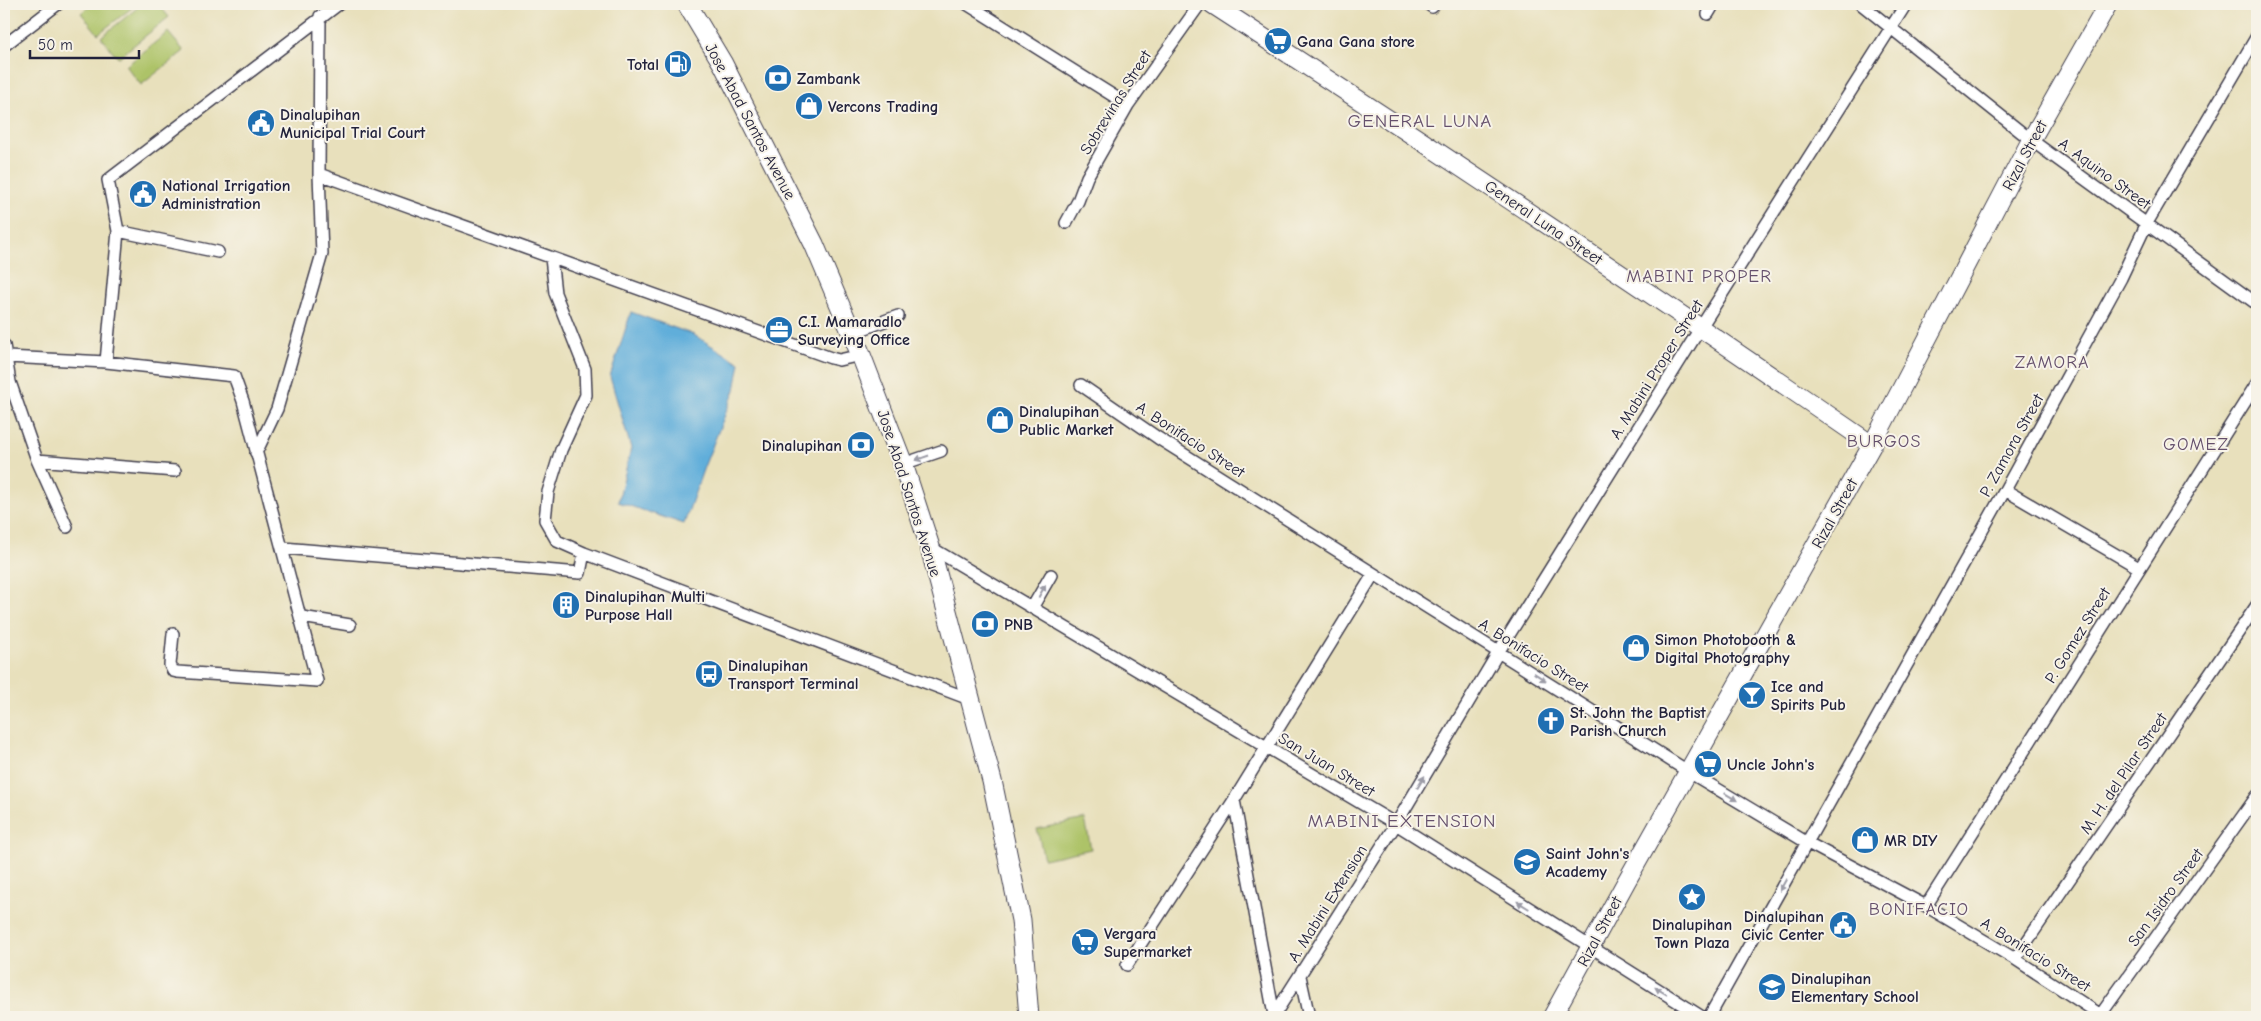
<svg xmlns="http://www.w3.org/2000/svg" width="2261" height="1021" viewBox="0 0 2261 1021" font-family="'Comic Neue',sans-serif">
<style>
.green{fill:#adc368;stroke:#687252}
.water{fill:#60aeda;stroke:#41688a}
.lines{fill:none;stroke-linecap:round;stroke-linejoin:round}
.minor-casing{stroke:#403e4e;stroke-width:14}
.primary-casing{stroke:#403e4e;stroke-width:20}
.trunk-casing{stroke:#403e4e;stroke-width:21}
.minor{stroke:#fff;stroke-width:11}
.primary{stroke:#fff;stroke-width:18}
.trunk{stroke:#fff;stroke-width:19}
.oneway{fill:#9c9ca7}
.labels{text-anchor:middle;stroke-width:4;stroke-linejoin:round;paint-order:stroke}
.poi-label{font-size:16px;font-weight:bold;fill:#22223b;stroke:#f7f3e8;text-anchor:start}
.street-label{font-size:16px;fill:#22223b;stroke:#f7f3e8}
.neighbourhood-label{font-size:18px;letter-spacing:1px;fill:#65506c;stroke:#f7f3e8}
.quarter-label{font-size:19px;letter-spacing:1px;fill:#65506c;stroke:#f7f3e8}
</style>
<rect width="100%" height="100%" fill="#f7f3e8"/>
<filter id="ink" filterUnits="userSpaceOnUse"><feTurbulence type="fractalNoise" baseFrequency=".02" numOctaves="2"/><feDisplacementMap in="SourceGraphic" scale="10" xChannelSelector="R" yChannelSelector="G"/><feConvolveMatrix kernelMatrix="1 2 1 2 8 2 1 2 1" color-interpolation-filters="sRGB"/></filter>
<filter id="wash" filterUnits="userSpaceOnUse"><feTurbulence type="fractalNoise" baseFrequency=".0096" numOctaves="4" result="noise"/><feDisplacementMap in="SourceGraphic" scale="20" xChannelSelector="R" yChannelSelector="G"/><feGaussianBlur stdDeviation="1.12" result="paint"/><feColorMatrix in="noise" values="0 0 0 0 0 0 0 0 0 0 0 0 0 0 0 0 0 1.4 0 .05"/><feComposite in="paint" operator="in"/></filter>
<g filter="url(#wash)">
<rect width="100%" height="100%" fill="#e8e0bc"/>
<!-- green -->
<path class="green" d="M 93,4 L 137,4 L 98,34 L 81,13 Z
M 142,4 L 158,4 L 169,17 L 118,58 L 101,37 Z
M 168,32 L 184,51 L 141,85 L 126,66 Z
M 1085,819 L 1091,849 L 1044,859 L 1037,829 Z"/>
<!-- water -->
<path class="water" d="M 631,312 L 694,335 L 740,363 L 735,390 L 704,467 L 684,524 L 618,502 L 631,448 L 610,377 Z"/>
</g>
<g filter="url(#ink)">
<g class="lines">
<defs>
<path id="minor" d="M 967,4 L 1128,105
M 1428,4 L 1432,7 L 1435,4
M 1861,4 L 2031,140 L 2257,304
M 1708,14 L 1714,4
M 5,45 L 58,4
M 319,174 L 831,358 L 839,360 L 861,355
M 1066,223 L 1078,201 L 1087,177 L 1128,105 L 1200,4
M 118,231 L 218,252
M 551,258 L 555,293 L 585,369 L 586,395 L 561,450 L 548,492 L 545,520 L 557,541 L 584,553
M 852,333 L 898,316
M 4,345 L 10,382 L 37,460 L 67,527
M 7,357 L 106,362 L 234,376 L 243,401 L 317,681 L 177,672 L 173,671 L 170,665 L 173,634
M 106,362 L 118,231 L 108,180 L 339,4
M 1081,385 L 1158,438 L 1689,772 L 1806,842 L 1926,906 L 2015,959 L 2104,1017
M 256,453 L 277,409 L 322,254 L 319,174 L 320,16
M 37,460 L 175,471
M 903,464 L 941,451
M 2005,490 L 2139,568
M 930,547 L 1396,824 L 1702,1017
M 283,548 L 580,573 L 584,553 L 972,700
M 1032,608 L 1051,575
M 302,617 L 350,625
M 1234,800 L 1274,1015
M 1926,906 L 2257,383
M 2015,959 L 2257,605
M 1127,965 L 1234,800 L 1373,575
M 1300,976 L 1309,1017
M 1273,1017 L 1396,824 L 1499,651 L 1701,327 L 1906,4
M 1709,1017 L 2005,490 L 2121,278 L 2147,223 L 2257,36
M 2099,1017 L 2257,796"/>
<path id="primary" d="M 1212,4 C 1434,148 1654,295 1872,445
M 1552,1017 L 1626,882 L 1872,445 L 2031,140 L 2108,4"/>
<path id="trunk" d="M 687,4 L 723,64 L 814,244 L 861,355 L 903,464 L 930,547 L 992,781 L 1021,920 L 1029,1017"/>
</defs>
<!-- minor casing -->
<use href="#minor" class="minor-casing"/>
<!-- primary casing -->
<use href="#primary" class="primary-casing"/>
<!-- trunk casing -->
<use href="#trunk" class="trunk-casing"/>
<!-- minor -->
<use href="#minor" class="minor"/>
<!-- primary -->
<use href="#primary" class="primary"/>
<!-- trunk -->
<use href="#trunk" class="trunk"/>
</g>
<!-- one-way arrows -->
<defs><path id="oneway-solid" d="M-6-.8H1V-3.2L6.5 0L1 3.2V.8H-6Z" transform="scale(1.25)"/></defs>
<g class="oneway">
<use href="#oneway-solid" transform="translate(922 458) rotate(161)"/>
<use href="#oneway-solid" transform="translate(1042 591) rotate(-61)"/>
<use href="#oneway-solid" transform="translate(1540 677) rotate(33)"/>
<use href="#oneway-solid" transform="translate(1421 782) rotate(-59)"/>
<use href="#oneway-solid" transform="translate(1731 797) rotate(31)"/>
<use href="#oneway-solid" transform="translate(1783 885) rotate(119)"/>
<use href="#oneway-solid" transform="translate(1523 905) rotate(-148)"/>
<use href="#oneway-solid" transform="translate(1661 991) rotate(-148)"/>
</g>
</g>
<!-- icons -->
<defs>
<symbol id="supermarket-disc" viewBox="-11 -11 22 22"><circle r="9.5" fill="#1f6fb2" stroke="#f7f3e8"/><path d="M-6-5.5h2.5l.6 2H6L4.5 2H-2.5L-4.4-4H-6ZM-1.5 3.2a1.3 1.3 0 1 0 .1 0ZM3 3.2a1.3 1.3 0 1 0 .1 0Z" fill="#fff"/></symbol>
<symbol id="fuel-disc" viewBox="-11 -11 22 22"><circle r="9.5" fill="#1f6fb2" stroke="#f7f3e8"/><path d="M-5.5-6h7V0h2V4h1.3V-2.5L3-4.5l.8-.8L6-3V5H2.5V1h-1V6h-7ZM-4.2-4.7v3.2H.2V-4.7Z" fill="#fff"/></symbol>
<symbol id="bank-disc" viewBox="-11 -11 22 22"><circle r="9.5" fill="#1f6fb2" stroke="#f7f3e8"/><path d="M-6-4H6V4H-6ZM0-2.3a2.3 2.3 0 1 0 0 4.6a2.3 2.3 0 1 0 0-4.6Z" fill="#fff"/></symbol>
<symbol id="shop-disc" viewBox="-11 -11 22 22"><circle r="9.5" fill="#1f6fb2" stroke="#f7f3e8"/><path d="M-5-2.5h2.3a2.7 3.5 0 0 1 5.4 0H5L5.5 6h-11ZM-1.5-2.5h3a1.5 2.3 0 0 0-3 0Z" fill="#fff"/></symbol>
<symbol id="civic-disc" viewBox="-11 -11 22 22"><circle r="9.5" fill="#1f6fb2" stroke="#f7f3e8"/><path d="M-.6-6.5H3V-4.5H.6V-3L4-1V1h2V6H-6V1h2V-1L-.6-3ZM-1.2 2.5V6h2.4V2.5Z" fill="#fff"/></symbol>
<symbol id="office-disc" viewBox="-11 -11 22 22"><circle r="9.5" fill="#1f6fb2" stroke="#f7f3e8"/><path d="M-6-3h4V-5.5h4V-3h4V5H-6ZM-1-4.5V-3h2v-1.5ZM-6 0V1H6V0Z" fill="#fff"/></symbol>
<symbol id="building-disc" viewBox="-11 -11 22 22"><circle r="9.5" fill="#1f6fb2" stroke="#f7f3e8"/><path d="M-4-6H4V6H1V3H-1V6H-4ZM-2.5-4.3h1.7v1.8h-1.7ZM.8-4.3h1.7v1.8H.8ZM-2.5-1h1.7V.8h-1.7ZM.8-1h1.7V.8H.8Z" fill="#fff"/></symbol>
<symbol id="bus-disc" viewBox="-11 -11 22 22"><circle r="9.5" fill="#1f6fb2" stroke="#f7f3e8"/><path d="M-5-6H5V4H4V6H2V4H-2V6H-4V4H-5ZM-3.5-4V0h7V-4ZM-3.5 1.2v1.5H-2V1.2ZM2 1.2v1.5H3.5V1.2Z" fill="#fff"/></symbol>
<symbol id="bar-disc" viewBox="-11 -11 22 22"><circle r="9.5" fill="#1f6fb2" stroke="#f7f3e8"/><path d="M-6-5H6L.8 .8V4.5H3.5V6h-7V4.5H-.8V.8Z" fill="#fff"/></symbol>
<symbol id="church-disc" viewBox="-11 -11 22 22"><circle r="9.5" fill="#1f6fb2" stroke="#f7f3e8"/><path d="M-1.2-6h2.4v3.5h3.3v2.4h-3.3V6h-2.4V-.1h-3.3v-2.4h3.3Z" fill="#fff"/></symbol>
<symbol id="school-disc" viewBox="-11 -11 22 22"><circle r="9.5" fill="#1f6fb2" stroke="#f7f3e8"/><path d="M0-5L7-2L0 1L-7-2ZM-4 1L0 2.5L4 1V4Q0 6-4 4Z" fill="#fff"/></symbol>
<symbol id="sight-disc" viewBox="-11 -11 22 22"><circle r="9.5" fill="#1f6fb2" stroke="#f7f3e8"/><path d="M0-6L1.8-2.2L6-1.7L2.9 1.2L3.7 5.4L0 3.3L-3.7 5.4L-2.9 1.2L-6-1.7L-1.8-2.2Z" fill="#fff"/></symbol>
</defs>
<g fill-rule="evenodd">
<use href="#supermarket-disc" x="1262" y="25" width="32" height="32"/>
<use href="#fuel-disc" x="662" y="48" width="32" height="32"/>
<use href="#bank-disc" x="762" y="62" width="32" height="32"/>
<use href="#shop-disc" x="793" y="90" width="32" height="32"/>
<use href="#civic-disc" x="245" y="107" width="32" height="32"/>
<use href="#civic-disc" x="127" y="178" width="32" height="32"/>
<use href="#office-disc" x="763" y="314" width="32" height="32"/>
<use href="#shop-disc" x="984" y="404" width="32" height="32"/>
<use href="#bank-disc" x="845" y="429" width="32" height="32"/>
<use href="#building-disc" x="550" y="589" width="32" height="32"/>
<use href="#bank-disc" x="969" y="608" width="32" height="32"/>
<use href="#shop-disc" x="1620" y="632" width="32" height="32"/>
<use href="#bus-disc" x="693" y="658" width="32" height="32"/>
<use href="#bar-disc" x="1736" y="679" width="32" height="32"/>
<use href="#church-disc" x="1535" y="705" width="32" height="32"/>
<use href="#supermarket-disc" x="1692" y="748" width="32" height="32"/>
<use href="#shop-disc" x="1849" y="824" width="32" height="32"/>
<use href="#school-disc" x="1511" y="846" width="32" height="32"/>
<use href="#sight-disc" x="1676" y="881" width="32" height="32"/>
<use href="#civic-disc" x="1827" y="909" width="32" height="32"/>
<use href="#supermarket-disc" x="1069" y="926" width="32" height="32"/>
<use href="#school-disc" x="1756" y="971" width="32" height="32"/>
</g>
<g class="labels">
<!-- poi labels -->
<g class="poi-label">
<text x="1297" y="47">Gana Gana store</text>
<text x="659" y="70" text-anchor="end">Total</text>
<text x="797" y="84">Zambank</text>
<text x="828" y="112">Vercons Trading</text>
<text x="280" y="120">Dinalupihan<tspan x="280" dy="18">Municipal Trial Court</tspan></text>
<text x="162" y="191">National Irrigation<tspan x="162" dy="18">Administration</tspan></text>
<text x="798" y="327">C.I. Mamaradlo<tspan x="798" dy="18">Surveying Office</tspan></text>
<text x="1019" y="417">Dinalupihan<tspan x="1019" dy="18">Public Market</tspan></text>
<text x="842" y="451" text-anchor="end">Dinalupihan</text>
<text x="585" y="602">Dinalupihan Multi<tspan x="585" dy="18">Purpose Hall</tspan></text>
<text x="1004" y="630">PNB</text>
<text x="1655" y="645">Simon Photobooth &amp;<tspan x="1655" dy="18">Digital Photography</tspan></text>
<text x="728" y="671">Dinalupihan<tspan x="728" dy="18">Transport Terminal</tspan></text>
<text x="1771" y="692">Ice and<tspan x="1771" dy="18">Spirits Pub</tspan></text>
<text x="1570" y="718">St. John the Baptist<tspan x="1570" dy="18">Parish Church</tspan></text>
<text x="1727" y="770">Uncle John's</text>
<text x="1884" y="846">MR DIY</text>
<text x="1546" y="859">Saint John's<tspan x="1546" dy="18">Academy</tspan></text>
<text x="1824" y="922" text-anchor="end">Dinalupihan<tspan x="1824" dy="18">Civic Center</tspan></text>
<text x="1692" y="930" text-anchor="middle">Dinalupihan<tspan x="1692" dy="18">Town Plaza</tspan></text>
<text x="1104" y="939">Vergara<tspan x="1104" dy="18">Supermarket</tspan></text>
<text x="1791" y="984">Dinalupihan<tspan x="1791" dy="18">Elementary School</tspan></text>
</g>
<!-- street labels -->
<g class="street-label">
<text transform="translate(1115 102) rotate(-58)" y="6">Sobrevinas Street</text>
<text transform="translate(751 121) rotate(62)" y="6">Jose Abad Santos Avenue</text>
<text transform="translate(2024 155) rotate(-62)" y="6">Rizal Street</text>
<text transform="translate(2105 173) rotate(36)" y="6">A. Aquino Street</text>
<text transform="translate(1544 222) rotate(34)" y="6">General Luna Street</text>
<text transform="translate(1656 369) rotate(-58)" y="6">A. Mabini Proper Street</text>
<text transform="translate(1191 439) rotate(33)" y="6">A. Bonifacio Street</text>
<text transform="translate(2011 445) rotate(-61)" y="6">P. Zamora Street</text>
<text transform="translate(910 493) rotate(72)" y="6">Jose Abad Santos Avenue</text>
<text transform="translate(1834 513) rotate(-61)" y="6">Rizal Street</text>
<text transform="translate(2077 635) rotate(-58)" y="6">P. Gomez Street</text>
<text transform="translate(1534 655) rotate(32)" y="6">A. Bonifacio Street</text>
<text transform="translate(1327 764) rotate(31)" y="6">San Juan Street</text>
<text transform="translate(2123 773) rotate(-56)" y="6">M. H. del Pilar Street</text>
<text transform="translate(2165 897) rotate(-54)" y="6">San Isidro Street</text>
<text transform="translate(1327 903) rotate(-58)" y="6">A. Mabini Extension</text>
<text transform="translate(1599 931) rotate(-62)" y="6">Rizal Street</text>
<text transform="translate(2036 954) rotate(32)" y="6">A. Bonifacio Street</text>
</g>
<!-- neighbourhood labels -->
<g class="neighbourhood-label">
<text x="1699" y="282">MABINI PROPER</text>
<text x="2052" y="368">ZAMORA</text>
<text x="1884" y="447">BURGOS</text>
<text x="2196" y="450">GOMEZ</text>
<text x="1919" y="915">BONIFACIO</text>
</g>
<!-- quarter labels -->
<g class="quarter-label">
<text x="1420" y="127">GENERAL LUNA</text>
<text x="1402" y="827">MABINI EXTENSION</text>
</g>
</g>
<!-- margin -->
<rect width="2261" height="1021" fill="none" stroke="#f7f3e8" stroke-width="20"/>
<!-- scale -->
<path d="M30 50v8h109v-8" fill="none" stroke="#22223b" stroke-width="2.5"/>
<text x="38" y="50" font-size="15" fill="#22223b" stroke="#f7f3e8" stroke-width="4" paint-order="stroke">50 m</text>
</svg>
